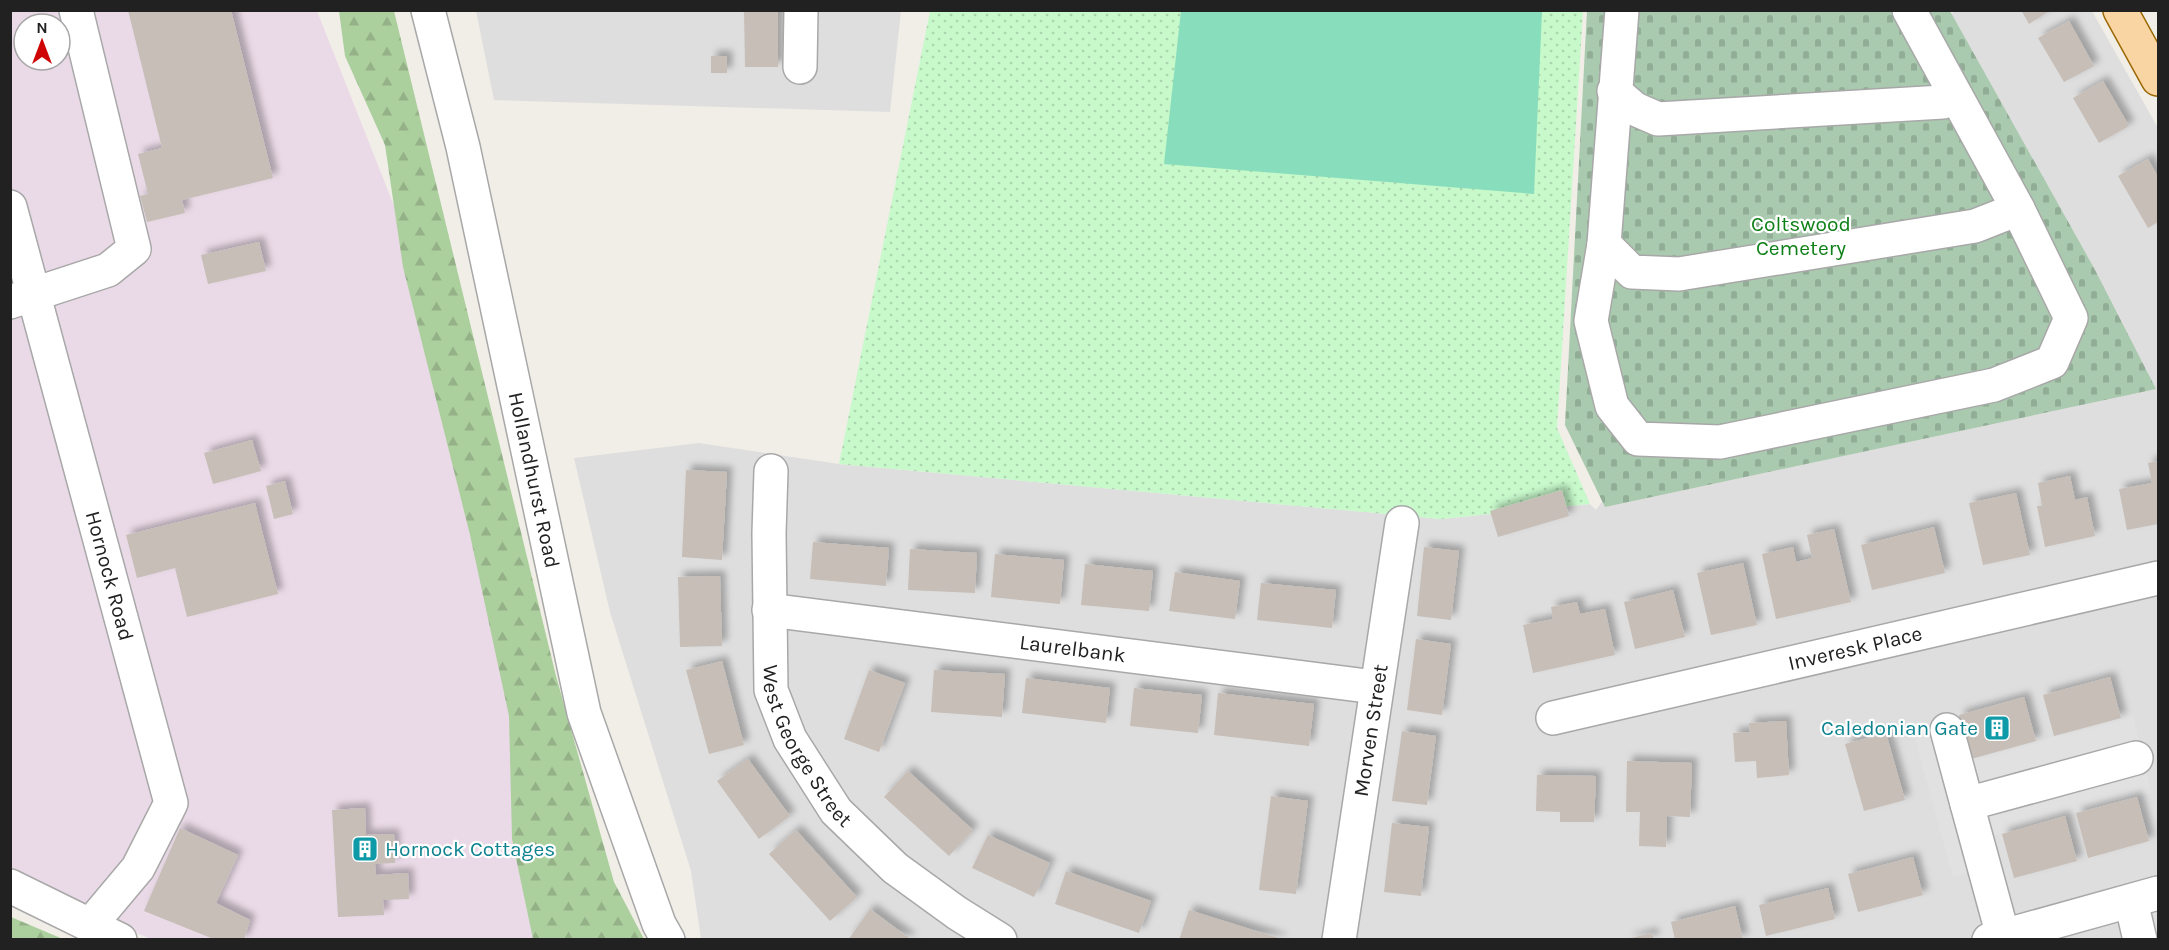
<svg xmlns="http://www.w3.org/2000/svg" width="2169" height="950" viewBox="0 0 2169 950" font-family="Karla,sans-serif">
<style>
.residential{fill:#dfdede}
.industrial{fill:#eadae7;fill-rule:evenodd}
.forest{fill:url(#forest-firs)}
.cemetery{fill:url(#cemetery-stones)}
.park{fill:url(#park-dots)}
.pitch{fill:#88debc}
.parking{fill:#e1e1e1}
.building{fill:#c6beb7;filter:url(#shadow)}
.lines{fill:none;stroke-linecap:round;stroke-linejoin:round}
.minor-casing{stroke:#a8a8a8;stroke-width:36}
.major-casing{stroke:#9b6803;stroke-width:36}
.minor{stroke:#fff;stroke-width:33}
.major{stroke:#fad5a4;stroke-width:33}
.labels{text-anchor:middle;stroke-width:4.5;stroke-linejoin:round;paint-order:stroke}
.park-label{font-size:21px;fill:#0e8017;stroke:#fff}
.street-label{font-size:21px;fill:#212121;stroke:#fff}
.culture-label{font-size:21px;fill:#0d838f;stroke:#fff;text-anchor:end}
</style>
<defs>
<pattern id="forest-firs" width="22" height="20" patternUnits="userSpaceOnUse" patternTransform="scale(1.5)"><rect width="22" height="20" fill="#accf9e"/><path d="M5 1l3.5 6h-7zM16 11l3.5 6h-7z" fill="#94b188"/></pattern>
<pattern id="cemetery-stones" width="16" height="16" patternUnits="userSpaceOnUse" patternTransform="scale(1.5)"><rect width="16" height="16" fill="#a9caae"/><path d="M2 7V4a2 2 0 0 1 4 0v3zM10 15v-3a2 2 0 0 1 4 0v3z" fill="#91ad95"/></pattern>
<pattern id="park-dots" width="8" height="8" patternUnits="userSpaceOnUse" patternTransform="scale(1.5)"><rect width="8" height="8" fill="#c7f9cb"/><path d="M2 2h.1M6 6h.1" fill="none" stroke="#abd5ae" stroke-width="1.8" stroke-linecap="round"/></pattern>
<filter id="shadow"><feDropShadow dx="5.5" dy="-5.5" stdDeviation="3" flood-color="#0004"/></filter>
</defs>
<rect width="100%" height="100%" fill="#f1eee8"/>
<!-- residential -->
<path class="residential" d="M 476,11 L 901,11 L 890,112 L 494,100 Z
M 1954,11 L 2092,11 L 2158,128 L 2158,939 L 701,939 L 691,871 L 610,612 L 574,458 L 699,443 L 839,464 L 1441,519 L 1590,504 L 1596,510 Z"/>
<!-- industrial -->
<path class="industrial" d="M 10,11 L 317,11 L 440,322 L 550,939 L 151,939 L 11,881 ZM 24,24 L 60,24 L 60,60 L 24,60 Z"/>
<!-- forest -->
<path class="forest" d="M 339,11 L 394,11 L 556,676 L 614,882 L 644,939 L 533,939 L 512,839 L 509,716 L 470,535 L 403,267 L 385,145 L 345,56 Z
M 10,917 L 11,917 L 63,939 L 11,939 Z"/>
<!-- cemetery -->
<path class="cemetery" d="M 1587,11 L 1950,11 L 2094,268 L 2156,389 L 1605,507 L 1565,425 Z"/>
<!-- park -->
<path class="park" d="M 930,11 L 1583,11 L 1557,428 L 1590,504 L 1441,519 L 839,464 Z"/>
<!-- pitch -->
<path class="pitch" d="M 1181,11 L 1542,11 L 1534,194 L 1164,164 Z"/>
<!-- parking -->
<path class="parking" d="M 1959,715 L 1971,759 L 2133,715 L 2151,793 L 1977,840 L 1985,868 L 1953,877 L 1912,728 Z"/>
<!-- building -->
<path class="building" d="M 128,10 L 231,10 L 273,178 L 182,200 L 185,213 L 147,222 L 140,196 L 148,194 L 138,154 L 162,148 Z
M 744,10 L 778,10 L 778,67 L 745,67 Z
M 2021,10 L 2051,10 L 2029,24 Z
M 2069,21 L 2094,66 L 2064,82 L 2038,38 Z
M 711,56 L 727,56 L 727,73 L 711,73 Z
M 2103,81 L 2129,126 L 2099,143 L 2073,98 Z
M 2148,159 L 2158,177 L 2158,222 L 2148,228 L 2118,176 Z
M 259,242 L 266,271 L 208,284 L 201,255 Z
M 252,440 L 261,471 L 213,484 L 204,453 Z
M 2158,461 L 2158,524 L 2127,530 L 2119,489 L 2152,483 L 2148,463 Z
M 686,470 L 727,472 L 722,560 L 682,557 Z
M 2070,476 L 2075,500 L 2087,497 L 2095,536 L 2045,547 L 2037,506 L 2042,506 L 2038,483 Z
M 285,481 L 293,514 L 274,519 L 266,486 Z
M 1562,490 L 1569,516 L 1498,537 L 1490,511 Z
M 2016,493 L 2030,555 L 1983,565 L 1969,503 Z
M 255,503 L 278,594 L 187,617 L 175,568 L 137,578 L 126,535 Z
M 1934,527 L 1945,573 L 1872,590 L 1861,545 Z
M 1834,529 L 1851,602 L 1776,619 L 1762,554 L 1793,547 L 1796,562 L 1812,558 L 1807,535 Z
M 813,542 L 889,548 L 886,586 L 810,579 Z
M 1424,547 L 1459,551 L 1451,620 L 1417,616 Z
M 910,549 L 977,553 L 975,593 L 908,590 Z
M 995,554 L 1064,560 L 1060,604 L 991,597 Z
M 1743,563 L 1757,625 L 1711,635 L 1697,573 Z
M 1085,564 L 1153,571 L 1149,611 L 1081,605 Z
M 1175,572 L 1240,581 L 1235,619 L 1169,611 Z
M 720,576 L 722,646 L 680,647 L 678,577 Z
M 1261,583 L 1336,590 L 1332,628 L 1257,620 Z
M 1673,590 L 1685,637 L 1635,649 L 1624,602 Z
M 1577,602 L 1580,614 L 1605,609 L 1615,655 L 1533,673 L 1523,625 L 1553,619 L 1551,607 Z
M 1416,639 L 1451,644 L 1442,715 L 1407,710 Z
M 722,661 L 744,745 L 709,754 L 686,670 Z
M 869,670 L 905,683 L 879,752 L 844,739 Z
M 934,670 L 1005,674 L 1002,717 L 931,712 Z
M 2110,677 L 2121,718 L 2054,736 L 2043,695 Z
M 1026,678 L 1110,688 L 1106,723 L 1022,713 Z
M 1134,688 L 1202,695 L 1198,733 L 1130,726 Z
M 1218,693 L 1314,704 L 1309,746 L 1214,735 Z
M 2024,697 L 2036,741 L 1971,759 L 1959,715 Z
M 1786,721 L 1789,775 L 1757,778 L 1756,761 L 1735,762 L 1733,733 L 1750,732 L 1749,723 Z
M 1402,731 L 1436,736 L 1427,805 L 1392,801 Z
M 1886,733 L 1905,800 L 1864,811 L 1845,744 Z
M 748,759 L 790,816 L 759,839 L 717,781 Z
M 1627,761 L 1692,763 L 1690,817 L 1667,816 L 1666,847 L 1639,846 L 1640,812 L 1626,812 Z
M 908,771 L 973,830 L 949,856 L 884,797 Z
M 1537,775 L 1596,776 L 1594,822 L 1560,822 L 1560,812 L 1536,811 Z
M 1271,796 L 1308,801 L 1296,894 L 1259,890 Z
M 2137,797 L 2149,841 L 2088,858 L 2076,813 Z
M 365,808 L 366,835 L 394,834 L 395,863 L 375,864 L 376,875 L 408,873 L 409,899 L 383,900 L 384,915 L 338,917 L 332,810 Z
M 2065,816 L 2077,861 L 2014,878 L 2002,834 Z
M 1392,823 L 1429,827 L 1421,896 L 1384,892 Z
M 180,828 L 238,855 L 216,903 L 250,920 L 244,940 L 216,940 L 144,911 Z
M 796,830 L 857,897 L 830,921 L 769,854 Z
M 988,835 L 1050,863 L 1034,897 L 972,868 Z
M 1913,857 L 1923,895 L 1858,912 L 1848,874 Z
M 1066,871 L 1151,901 L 1139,933 L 1055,904 Z
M 1828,888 L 1835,919 L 1766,936 L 1759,905 Z
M 1735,906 L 1743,940 L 1675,940 L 1671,922 Z
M 870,909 L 912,940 L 848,940 Z
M 1189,910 L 1282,939 L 1281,940 L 1179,940 Z
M 1652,933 L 1654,940 L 1627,940 L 1627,939 Z"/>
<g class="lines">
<defs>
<g id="minor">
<path id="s1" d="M 428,10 L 463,147 L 584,713 L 659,924 L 668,940"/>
<path d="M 1622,10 L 1604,244 L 1632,272 L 1679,274 L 1975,226 L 2018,209 L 1909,10"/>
<path d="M 800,67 L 801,10"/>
<path d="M 1614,91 L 1635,109 L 1658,119 L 1943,102 L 1956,96"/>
<path id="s2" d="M 10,207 L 171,803 L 138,868 L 91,924"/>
<path d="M 1604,244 L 1591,321 L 1612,406 L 1638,439 L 1720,442 L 1994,385 L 2052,362 L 2071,318 L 2018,209"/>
<path d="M 10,302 L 108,270 L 134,249 L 76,10"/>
<path id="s3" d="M 771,471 L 769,533 L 771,690 L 790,739 L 836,811 L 895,868 L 957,913 L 1000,940"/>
<path id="s4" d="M 769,610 L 1375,687"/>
<path id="s5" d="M 1553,718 L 2158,578"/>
<path d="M 1947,730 L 1967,804"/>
<path d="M 10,886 L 120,940"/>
<path d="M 2131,901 L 2140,940"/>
<path d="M 2003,936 L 1967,804 L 2136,758"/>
<path id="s6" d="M 1339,940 L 1402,523"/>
<path d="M 1989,940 L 2158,893"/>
</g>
<path id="major" d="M 2120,10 L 2158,79"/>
</defs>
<!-- minor casing -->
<use href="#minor" class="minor-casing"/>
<!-- major casing -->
<use href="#major" class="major-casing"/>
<!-- minor -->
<use href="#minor" class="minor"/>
<!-- major -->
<use href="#major" class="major"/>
</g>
<!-- icons -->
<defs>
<symbol id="building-square" viewBox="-11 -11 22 22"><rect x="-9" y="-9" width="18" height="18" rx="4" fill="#0f9aa8" stroke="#fff"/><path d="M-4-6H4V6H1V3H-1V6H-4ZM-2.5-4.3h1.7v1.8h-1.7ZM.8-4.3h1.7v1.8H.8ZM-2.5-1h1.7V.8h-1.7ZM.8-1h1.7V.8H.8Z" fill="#fff"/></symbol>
</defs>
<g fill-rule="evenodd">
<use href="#building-square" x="1982" y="713" width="30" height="30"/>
<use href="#building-square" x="350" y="834" width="30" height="30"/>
</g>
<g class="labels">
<!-- park labels -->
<g class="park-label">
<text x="1801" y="231">Coltswood<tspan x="1801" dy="24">Cemetery</tspan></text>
</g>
<!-- street labels -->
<g class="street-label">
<text dy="7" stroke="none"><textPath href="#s1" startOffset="482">Hollandhurst Road</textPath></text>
<text dy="7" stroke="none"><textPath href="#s2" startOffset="382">Hornock Road</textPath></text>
<text dy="7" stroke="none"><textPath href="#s5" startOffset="310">Inveresk Place</textPath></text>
<text dy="7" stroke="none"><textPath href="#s4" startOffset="306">Laurelbank</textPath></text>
<text dy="7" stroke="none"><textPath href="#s6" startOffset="212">Morven Street</textPath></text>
<text dy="7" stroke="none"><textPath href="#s3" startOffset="284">West George Street</textPath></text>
</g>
<!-- culture labels -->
<g class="culture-label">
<text x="1978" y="735">Caledonian Gate</text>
<text x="385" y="856" text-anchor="start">Hornock Cottages</text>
</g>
</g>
<!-- border -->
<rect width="2169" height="950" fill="none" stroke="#212121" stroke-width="24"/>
<!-- north arrow -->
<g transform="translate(42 42)"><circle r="28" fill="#ffffff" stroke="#a6a6a6" stroke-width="1.5"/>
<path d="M0-4.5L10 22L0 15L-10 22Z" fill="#ce0405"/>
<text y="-9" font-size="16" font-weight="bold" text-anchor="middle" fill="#212121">N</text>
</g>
</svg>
